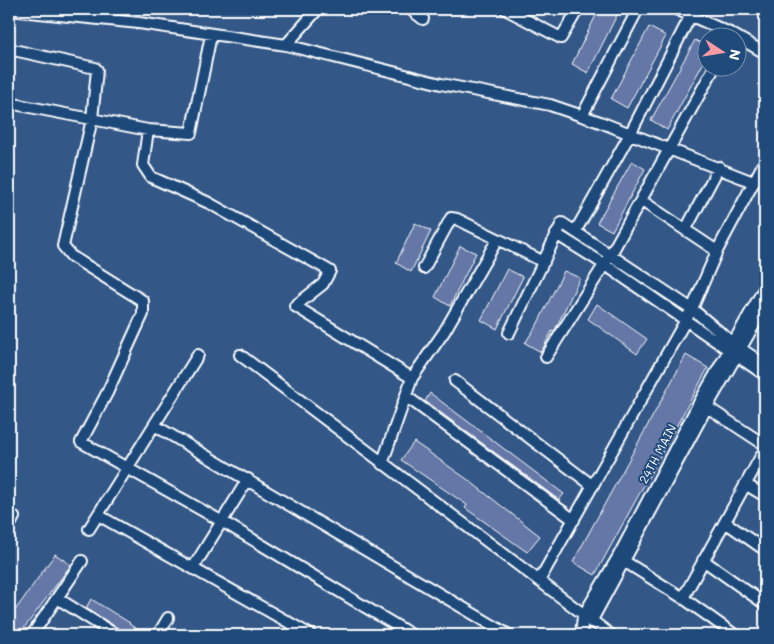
<svg xmlns="http://www.w3.org/2000/svg" width="774" height="644" viewBox="0 0 774 644" font-family="Mali,sans-serif">
<style>
.building{fill:#6577a6;stroke:#fff}
.lines{fill:none;stroke-linecap:round;stroke-linejoin:round}
.minor-casing{stroke:#fff;stroke-width:14}
.minor{stroke:#1f4a7a;stroke-width:10}
.labels{text-anchor:middle;stroke-width:4;stroke-linejoin:round;paint-order:stroke}
.street-label{font-size:12px;fill:#fff;stroke:#1f4a7a}
</style>
<rect width="100%" height="100%" fill="#335787"/>
<filter id="ink" filterUnits="userSpaceOnUse"><feTurbulence type="fractalNoise" baseFrequency=".02" numOctaves="2"/><feDisplacementMap in="SourceGraphic" scale="10" xChannelSelector="R" yChannelSelector="G"/><feConvolveMatrix kernelMatrix="1 2 1 2 8 2 1 2 1" color-interpolation-filters="sRGB"/></filter>
<g filter="url(#ink)">
<!-- building -->
<path class="building" d="M 599,9 L 619,11 L 588,73 L 572,64 Z
M 649,27 L 666,36 L 627,108 L 611,99 Z
M 695,40 L 706,46 L 706,58 L 667,130 L 651,120 Z
M 632,161 L 645,169 L 612,231 L 597,223 Z
M 415,223 L 431,231 L 411,272 L 396,263 Z
M 460,246 L 476,253 L 450,306 L 435,297 Z
M 507,269 L 523,277 L 497,329 L 481,320 Z
M 564,271 L 580,278 L 554,332 L 552,331 L 541,352 L 525,343 L 537,325 Z
M 597,304 L 647,339 L 637,354 L 588,319 Z
M 686,355 L 708,368 L 595,575 L 573,562 Z
M 430,393 L 564,494 L 559,500 L 425,401 Z
M 414,442 L 467,479 L 540,536 L 527,552 L 465,508 L 467,505 L 401,460 Z
M 55,554 L 71,565 L 19,635 L 9,635 L 9,619 Z
M 91,599 L 130,623 L 129,624 L 146,635 L 129,635 L 86,608 Z"/>
<g class="lines">
<defs>
<path id="minor" d="M 410,9 L 423,19
M 505,9 L 561,38 L 578,9
M 676,9 L 732,34 L 765,53
M 9,10 L 139,23 L 286,45 L 441,84 L 550,105 L 600,122 L 753,182
M 286,45 L 318,9
M 9,49 L 95,68 L 97,70 L 92,119 L 63,246 L 71,256 L 143,301 L 143,314 L 107,393 L 81,442 L 230,526 L 412,635
M 9,103 L 148,130 L 191,133 L 211,35
M 582,116 L 638,9
M 148,130 L 143,165 L 151,177 L 209,203 L 330,271 L 323,284 L 295,306 L 412,378
M 642,201 L 717,251
M 686,229 L 719,167
M 575,232 L 630,134 L 691,15
M 556,234 L 604,264 L 765,375
M 424,268 L 451,218 L 457,219 L 544,262
M 509,333 L 562,223 L 692,309 L 734,344 L 765,365
M 240,355 L 611,635
M 546,357 L 611,254 L 714,68
M 455,381 L 593,486
M 407,397 L 574,520
M 707,407 L 765,445
M 154,425 L 509,635
M 382,464 L 412,378 L 444,332 L 497,240
M 745,484 L 765,496
M 98,515 L 311,635
M 725,522 L 765,550
M 9,526 L 14,517
M 89,529 L 198,355
M 619,558 L 683,598 L 735,635
M 703,560 L 765,604
M 193,568 L 248,479
M 539,581 L 692,309 L 717,251 L 765,161
M 57,598 L 116,635
M 683,598 L 765,449
M 591,622 L 707,407 L 765,306
M 32,635 L 82,561
M 158,635 L 168,618
M 581,635 L 583,616 L 618,557 L 700,401 L 765,287"/>
</defs>
<!-- minor casing -->
<use href="#minor" class="minor-casing"/>
<!-- minor -->
<use href="#minor" class="minor"/>
</g>
</g>
<g class="labels">
<!-- street labels -->
<g class="street-label">
<text transform="translate(658 454) rotate(-62)" y="4">24TH MAIN</text>
</g>
</g>
<!-- margin -->
<rect width="774" height="644" fill="none" stroke="#1f4a7a" stroke-width="30"/>
<rect x="15" y="15" width="744" height="614" fill="none" stroke="#fff" stroke-width="2" filter="url(#ink)"/>
<!-- north arrow -->
<g transform="translate(722 52) rotate(102)"><circle r="24" fill="#1f4a7a" stroke="#7992af"/>
<path d="M0-4L9 19L0 12L-9 19Z" fill="#ff9aa2"/>
<text y="-8" font-size="14" font-weight="bold" text-anchor="middle" fill="#ffffff">N</text>
</g>
</svg>
